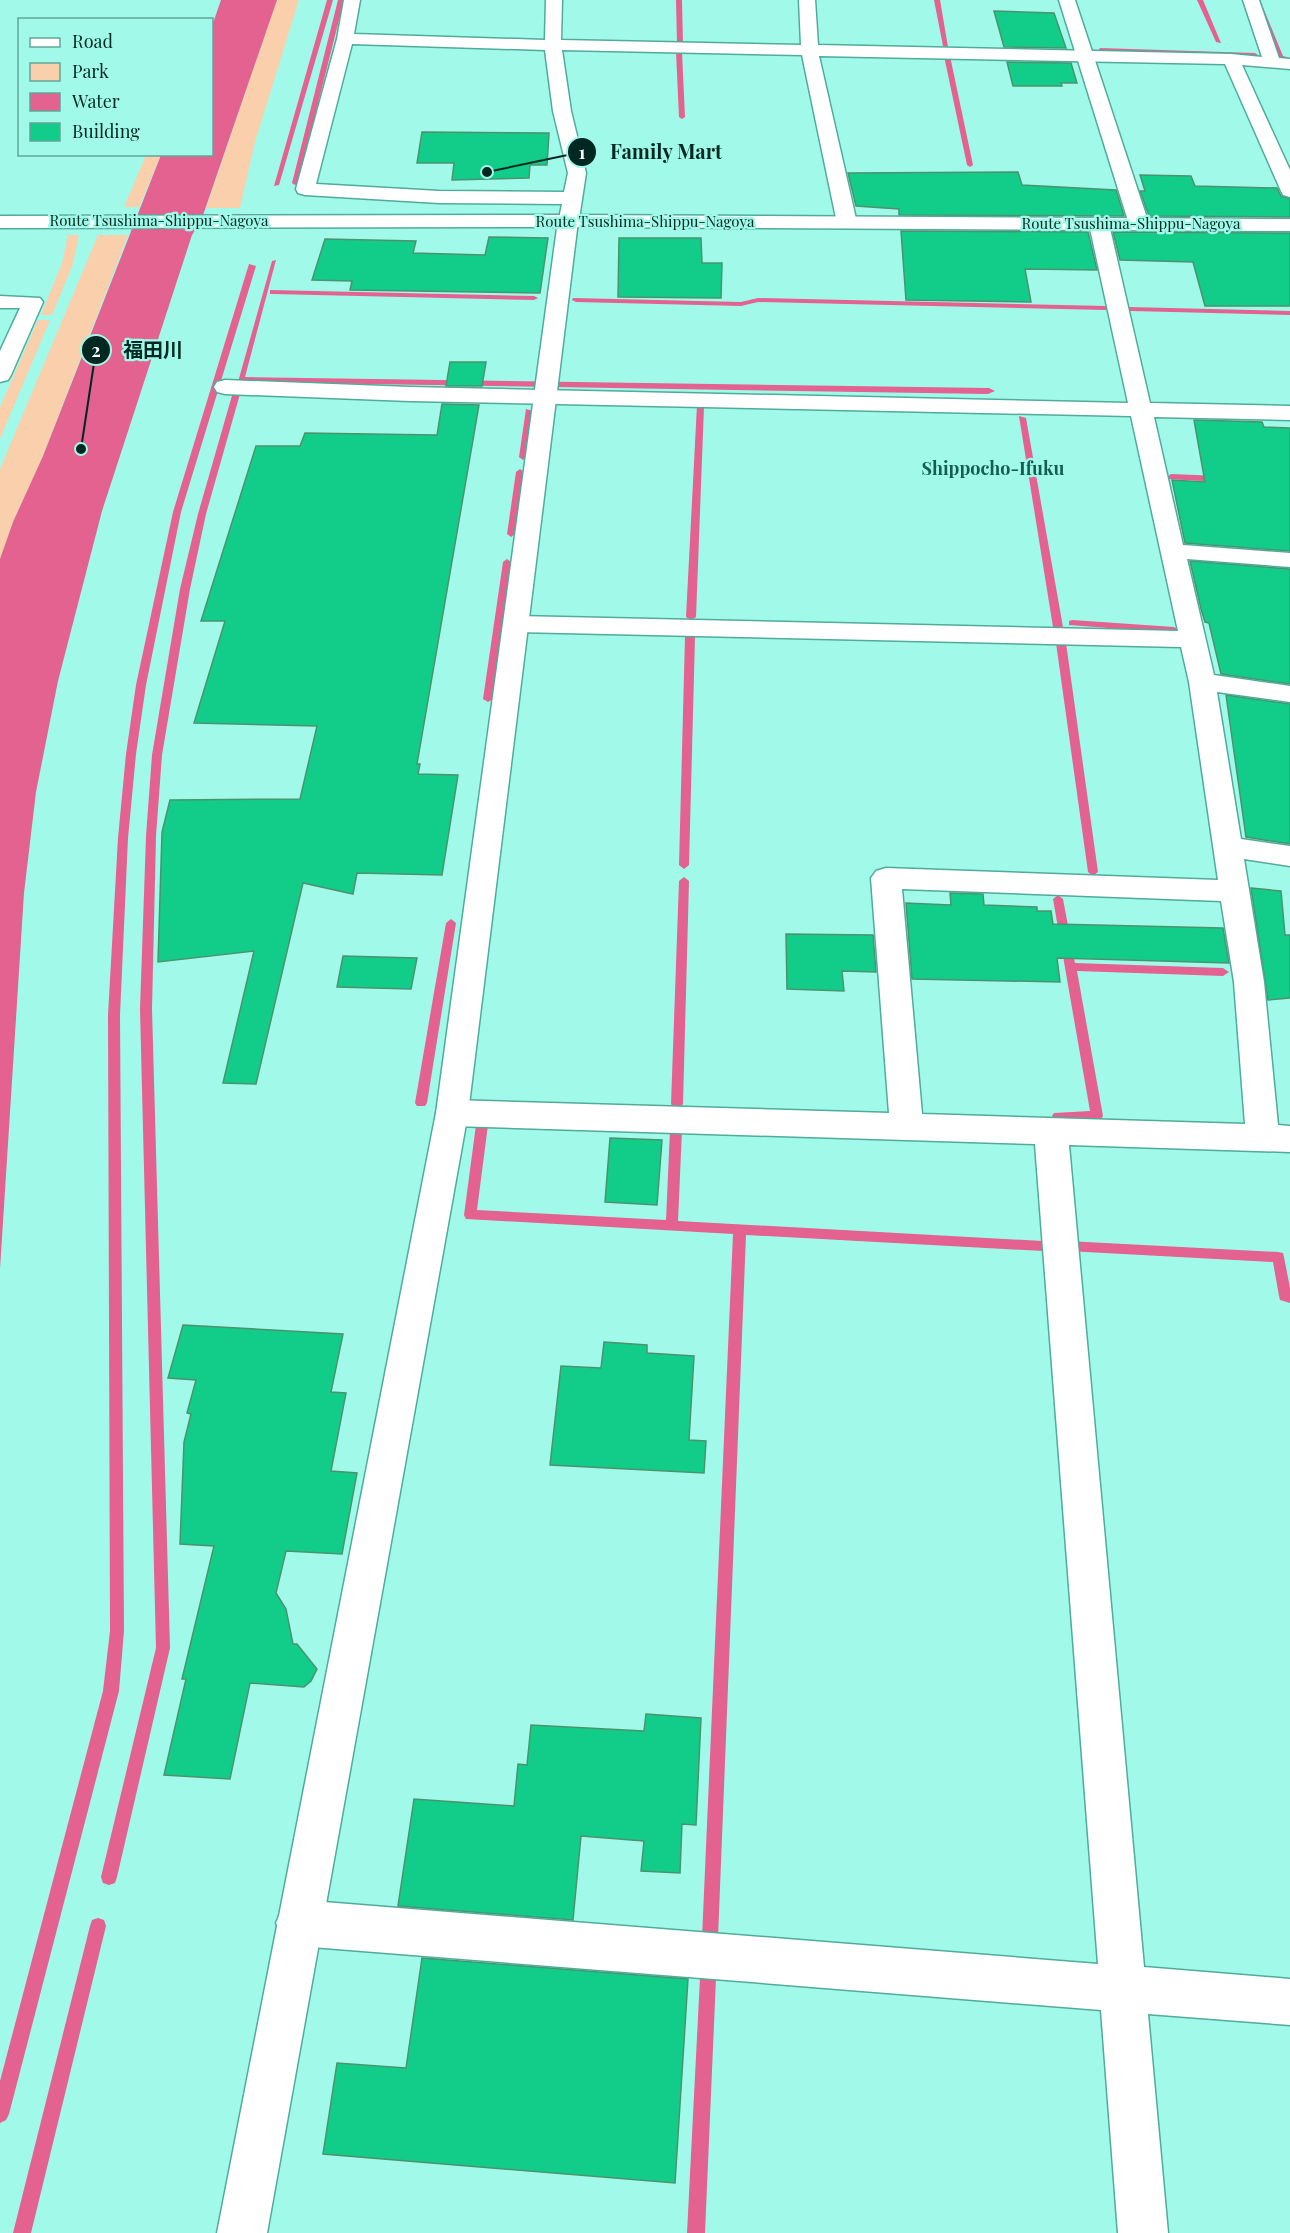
<svg xmlns="http://www.w3.org/2000/svg" width="1290" height="2233" viewBox="0 0 1290 2233" font-family="'Playfair Display','Noto Sans JP',serif">
<style>
.green{fill:#facfac}
.water{fill:#e36290}
.lines{fill:none;stroke-linecap:round;stroke-linejoin:round}
.stream{fill:#e36290;fill-rule:evenodd}
.building{fill:#12cd8a;stroke:#4c926f;stroke-width:1.5}
.minor-casing{stroke:#51ab9b;stroke-width:3}
.tertiary-casing{stroke:#51ab9b;stroke-width:3}
.secondary-casing{stroke:#51ab9b;stroke-width:3}
.minor{fill:#fff;fill-rule:evenodd}
.tertiary{fill:#fff;fill-rule:evenodd}
.secondary{fill:#fff;fill-rule:evenodd}
.labels{text-anchor:middle;stroke-width:4.5;stroke-linejoin:round;paint-order:stroke}
.far-street-label{font-size:15px;fill:#002822;stroke:#a1fae9}
.far-quarter-label{font-size:18px;font-weight:bold;fill:#135d53;stroke:#a1fae9}
.leader{fill:none;stroke:#002822;stroke-width:2}
.callout-dot{fill:#002822;stroke:#a1fae9;stroke-width:2}
.mark-label{font-size:18px;text-anchor:middle;font-weight:bold;fill:#fff}
.callout-label{font-size:20px;text-anchor:middle;font-weight:bold;fill:#002822;stroke:#a1fae9;stroke-width:4.5;stroke-linejoin:round;paint-order:stroke}
</style>
<rect width="100%" height="100%" fill="#a1fae9"/>
<!-- green -->
<path class="green" d="M 277,0 L 299,0 L 255,142 L 240,208 L 206,208 Z
M 146,155 L 161,155 L 139,207 L 124,207 Z
M 68,235 L 79,235 L 73,264 L 52,315 L 41,315 L 62,263 Z
M 98,235 L 128,235 L 43,456 L 13,522 L 0,559 L 0,469 Z
M 38,320 L 50,320 L 0,439 L 0,407 Z"/>
<!-- water -->
<path class="water" d="M 221,0 L 277,0 L 201,221 L 192,235 L 102,511 L 58,681 L 36,792 L 24,893 L 0,1269 L 0,559 L 13,522 L 43,456 L 161,155 L 212,154 L 212,26 Z
M 276,260 L 245,377 L 989,388 L 995,391 L 988,394 L 238,382 L 272,261 Z"/>
<g class="lines">
<!-- stream -->
<path class="stream" d="M 327,0 L 333,0 L 279,185 L 274,186 Z
M 338,0 L 344,0 L 298,183 L 295,185 L 292,183 Z
M 676,0 L 682,0 L 683,44 L 680,46 L 677,44 Z
M 934,0 L 940,0 L 948,47 L 943,46 Z
M 1197,0 L 1203,0 L 1221,43 L 1216,42 Z
M 1254,0 L 1260,0 L 1283,56 L 1290,58 L 1290,62 L 1277,57 Z
M 1100,48 L 1255,53 L 1258,55 L 1255,57 L 1098,51 Z
M 679,50 L 682,52 L 685,117 L 682,119 L 679,117 L 676,52 Z
M 947,54 L 950,56 L 973,165 L 970,167 L 967,165 L 944,56 Z
M 249,264 L 256,266 L 181,512 L 146,685 L 136,754 L 128,838 L 120,1015 L 124,1631 L 119,1691 L 9,2114 L 6,2120 L 0,2123 L 0,2081 L 103,1691 L 110,1631 L 108,1015 L 118,838 L 126,754 L 136,685 L 173,512 Z
M 270,290 L 534,296 L 538,298 L 534,300 L 273,294 L 270,294 Z
M 573,298 L 741,302 L 758,298 L 1106,306 L 1110,308 L 1106,310 L 758,302 L 741,306 L 576,302 L 572,300 Z
M 1129,307 L 1290,311 L 1290,315 L 1132,311 L 1129,311 Z
M 233,392 L 240,394 L 206,514 L 190,589 L 162,755 L 156,836 L 152,1009 L 170,1648 L 117,1877 L 115,1883 L 109,1885 L 103,1883 L 101,1877 L 156,1648 L 140,1009 L 146,836 L 152,755 L 180,589 L 198,514 Z
M 697,405 L 704,407 L 696,617 L 691,620 L 686,617 Z
M 526,409 L 533,411 L 527,457 L 523,460 L 519,457 Z
M 1019,416 L 1026,418 L 1063,627 L 1058,630 L 1053,627 Z
M 520,469 L 524,472 L 515,534 L 511,537 L 507,534 L 516,472 Z
M 1171,474 L 1220,476 L 1224,479 L 1220,482 L 1168,479 L 1167,477 Z
M 507,559 L 511,562 L 493,699 L 488,702 L 483,699 L 503,562 Z
M 1072,620 L 1174,627 L 1179,630 L 1174,633 L 1069,625 L 1069,621 Z
M 690,634 L 695,637 L 689,865 L 684,869 L 679,865 L 685,637 Z
M 1061,640 L 1066,643 L 1098,872 L 1093,876 L 1088,872 L 1056,643 Z
M 684,877 L 689,881 L 683,1104 L 681,1107 L 673,1107 L 671,1104 L 679,881 Z
M 1058,895 L 1063,899 L 1075,963 L 1223,968 L 1229,972 L 1223,976 L 1077,971 L 1103,1116 L 1101,1119 L 1097,1121 L 1065,1121 L 1063,1125 L 1055,1125 L 1052,1116 L 1054,1113 L 1090,1111 L 1053,899 Z
M 451,919 L 456,923 L 427,1103 L 425,1106 L 417,1106 L 415,1103 L 446,923 Z
M 482,1120 L 486,1122 L 488,1125 L 477,1210 L 666,1220 L 670,1130 L 672,1127 L 680,1127 L 682,1130 L 678,1221 L 1043,1241 L 1047,1242 L 1049,1246 L 1047,1250 L 1043,1251 L 746,1235 L 718,1938 L 716,1944 L 710,1946 L 704,1944 L 702,1938 L 733,1234 L 466,1219 L 464,1215 L 476,1125 L 478,1122 Z
M 1067,1241 L 1278,1252 L 1283,1253 L 1284,1257 L 1290,1288 L 1290,1303 L 1280,1300 L 1279,1296 L 1273,1262 L 1067,1251 L 1063,1250 L 1061,1246 L 1063,1242 Z
M 98,1918 L 104,1920 L 106,1926 L 31,2233 L 13,2233 L 90,1926 L 92,1920 Z
M 708,1970 L 714,1972 L 716,1978 L 705,2233 L 687,2233 L 700,1978 L 702,1972 Z"/>
</g>
<!-- building -->
<path class="building" d="M 994,11 L 1054,13 L 1066,48 L 1004,47 Z
M 1007,62 L 1071,63 L 1077,83 L 1061,83 L 1062,86 L 1013,86 Z
M 422,132 L 549,133 L 547,165 L 530,165 L 529,178 L 452,180 L 454,163 L 417,163 Z
M 1018,172 L 1022,185 L 1116,190 L 1124,216 L 899,215 L 899,209 L 856,206 L 848,173 Z
M 1140,175 L 1191,176 L 1195,186 L 1277,188 L 1281,196 L 1290,199 L 1290,217 L 1149,216 L 1140,191 L 1145,191 Z
M 901,231 L 1088,232 L 1097,270 L 1025,269 L 1031,302 L 906,300 Z
M 1113,232 L 1290,233 L 1290,306 L 1205,306 L 1193,262 L 1120,260 Z
M 489,237 L 548,238 L 540,293 L 350,290 L 352,281 L 312,280 L 325,239 L 416,241 L 413,253 L 485,255 Z
M 619,238 L 701,238 L 702,263 L 722,263 L 721,298 L 618,297 Z
M 450,362 L 486,362 L 482,386 L 446,386 Z
M 442,404 L 479,405 L 417,764 L 420,764 L 418,774 L 458,775 L 442,875 L 357,873 L 353,894 L 303,883 L 256,1084 L 223,1083 L 254,951 L 158,962 L 162,832 L 170,800 L 300,799 L 317,726 L 194,723 L 225,621 L 201,621 L 256,446 L 300,446 L 305,433 L 437,435 Z
M 1194,420 L 1262,422 L 1264,427 L 1290,428 L 1290,551 L 1185,543 L 1172,480 L 1205,482 Z
M 1190,561 L 1290,569 L 1290,684 L 1221,674 L 1209,623 L 1205,622 L 1201,609 Z
M 1226,695 L 1290,704 L 1290,844 L 1246,837 Z
M 1251,888 L 1281,891 L 1285,935 L 1290,935 L 1290,998 L 1268,1000 Z
M 950,893 L 983,894 L 984,905 L 1037,907 L 1037,911 L 1051,911 L 1053,924 L 1223,928 L 1229,963 L 1057,958 L 1060,982 L 912,979 L 906,903 L 951,905 Z
M 786,934 L 873,935 L 876,972 L 842,971 L 844,991 L 787,989 Z
M 343,956 L 417,958 L 411,989 L 337,987 Z
M 610,1138 L 662,1140 L 657,1205 L 605,1202 Z
M 183,1325 L 343,1334 L 331,1392 L 346,1393 L 331,1471 L 357,1473 L 342,1554 L 286,1551 L 276,1593 L 286,1609 L 293,1644 L 297,1644 L 317,1669 L 311,1681 L 304,1687 L 250,1683 L 230,1779 L 164,1775 L 186,1679 L 182,1679 L 214,1546 L 180,1544 L 184,1442 L 191,1414 L 187,1413 L 196,1380 L 168,1378 Z
M 604,1342 L 647,1345 L 647,1353 L 694,1356 L 689,1440 L 706,1441 L 704,1473 L 550,1465 L 561,1366 L 601,1368 Z
M 646,1714 L 701,1718 L 696,1825 L 682,1824 L 680,1873 L 641,1871 L 644,1841 L 581,1836 L 573,1920 L 398,1906 L 414,1799 L 514,1806 L 518,1764 L 527,1765 L 531,1725 L 644,1731 Z
M 422,1958 L 688,1979 L 675,2183 L 323,2154 L 337,2063 L 406,2068 Z"/>
<g class="lines">
<defs>
<path id="minor" d="M 344,0 L 360,0 L 354,34 L 545,40 L 546,0 L 562,0 L 561,40 L 801,45 L 799,0 L 815,0 L 818,45 L 1231,54 L 1262,57 L 1243,0 L 1259,0 L 1279,58 L 1290,59 L 1290,69 L 1242,65 L 1290,170 L 1290,197 L 1283,195 L 1281,191 L 1225,64 L 819,56 L 857,223 L 854,227 L 840,227 L 837,223 L 802,55 L 562,50 L 571,111 L 586,173 L 579,219 L 576,223 L 562,223 L 559,219 L 562,204 L 439,203 L 305,195 L 298,193 L 296,189 L 337,39 ZM 352,44 L 545,50 L 553,111 L 568,173 L 564,192 L 439,191 L 316,184 Z
M 1099,218 L 1106,220 L 1109,224 L 1150,403 L 1290,406 L 1290,420 L 1154,417 L 1183,545 L 1290,553 L 1290,567 L 1187,559 L 1214,675 L 1290,686 L 1290,702 L 1217,692 L 1241,839 L 1290,846 L 1290,866 L 1244,859 L 1264,982 L 1278,1125 L 1290,1126 L 1290,1152 L 1069,1145 L 1144,1967 L 1290,1979 L 1290,2025 L 1148,2014 L 1168,2233 L 1118,2233 L 1101,2010 L 299,1946 L 283,1939 L 276,1923 L 283,1907 L 299,1900 L 1098,1964 L 1035,1144 L 452,1126 L 440,1122 L 436,1113 L 440,1104 L 452,1100 L 889,1113 L 871,878 L 876,871 L 886,868 L 1218,880 L 1189,682 L 1181,647 L 517,632 L 508,629 L 504,624 L 508,619 L 517,616 L 1178,631 L 1131,416 L 410,401 L 225,394 L 217,392 L 214,387 L 217,382 L 225,380 L 410,387 L 1128,403 L 1089,224 L 1092,220 ZM 902,889 L 1221,901 L 1234,982 L 1245,1124 L 922,1114 Z
M 0,296 L 40,298 L 43,302 L 11,375 L 8,380 L 0,382 L 0,351 L 20,308 L 0,308 Z"/>
<path id="tertiary" d="M 1059,0 L 1075,0 L 1149,224 L 1146,228 L 1132,228 L 1129,224 Z
M 568,215 L 575,217 L 578,221 L 468,1113 L 267,2233 L 217,2233 L 436,1113 L 558,221 L 561,217 Z"/>
<path id="secondary" d="M 568,215 L 1290,219 L 1290,231 L 568,227 L 0,228 L 0,216 Z"/>
</defs>
<!-- minor casing -->
<use href="#minor" class="minor-casing"/>
<!-- tertiary casing -->
<use href="#tertiary" class="tertiary-casing"/>
<!-- secondary casing -->
<use href="#secondary" class="secondary-casing"/>
<!-- minor -->
<use href="#minor" class="minor"/>
<!-- tertiary -->
<use href="#tertiary" class="tertiary"/>
<!-- secondary -->
<use href="#secondary" class="secondary"/>
</g>
<g class="labels">
<!-- far-street labels -->
<g class="far-street-label">
<text x="159" y="226">Route Tsushima-Shippu-Nagoya</text>
<text x="645" y="227">Route Tsushima-Shippu-Nagoya</text>
<text x="1131" y="229">Route Tsushima-Shippu-Nagoya</text>
</g>
<!-- far-quarter labels -->
<g class="far-quarter-label">
<text x="993" y="475">Shippocho-Ifuku</text>
</g>
</g>
<!-- callouts -->
<path class="leader" d="M487 172L582 152M81 449L96 350"/>
<g class="callout-dot">
<circle cx="487" cy="172" r="6"/>
<circle cx="81" cy="449" r="6"/>
<circle cx="582" cy="152" r="15"/>
<circle cx="96" cy="350" r="15"/>
</g>
<g class="mark-label">
<text x="582" y="159">1</text>
<text x="96" y="357">2</text>
</g>
<g class="callout-label">
<text x="666" y="159">Family Mart</text>
<text x="153" y="357">福田川</text>
</g>
<!-- legend -->
<rect x="18" y="18" width="195" height="138" fill="#a1fae9" stroke="#61a699" stroke-width="1.5"/>
<rect x="30" y="38" width="30" height="9" fill="#ffffff" stroke="#61a699" stroke-width="1.5"/>
<text x="72" y="48" font-size="18" fill="#002822">Road</text>
<rect x="30" y="63" width="30" height="18" fill="#facfac" stroke="#61a699" stroke-width="1.5"/>
<text x="72" y="78" font-size="18" fill="#002822">Park</text>
<rect x="30" y="93" width="30" height="18" fill="#e36290" stroke="#61a699" stroke-width="1.5"/>
<text x="72" y="108" font-size="18" fill="#002822">Water</text>
<rect x="30" y="123" width="30" height="18" fill="#12cd8a" stroke="#61a699" stroke-width="1.5"/>
<text x="72" y="138" font-size="18" fill="#002822">Building</text>
</svg>
